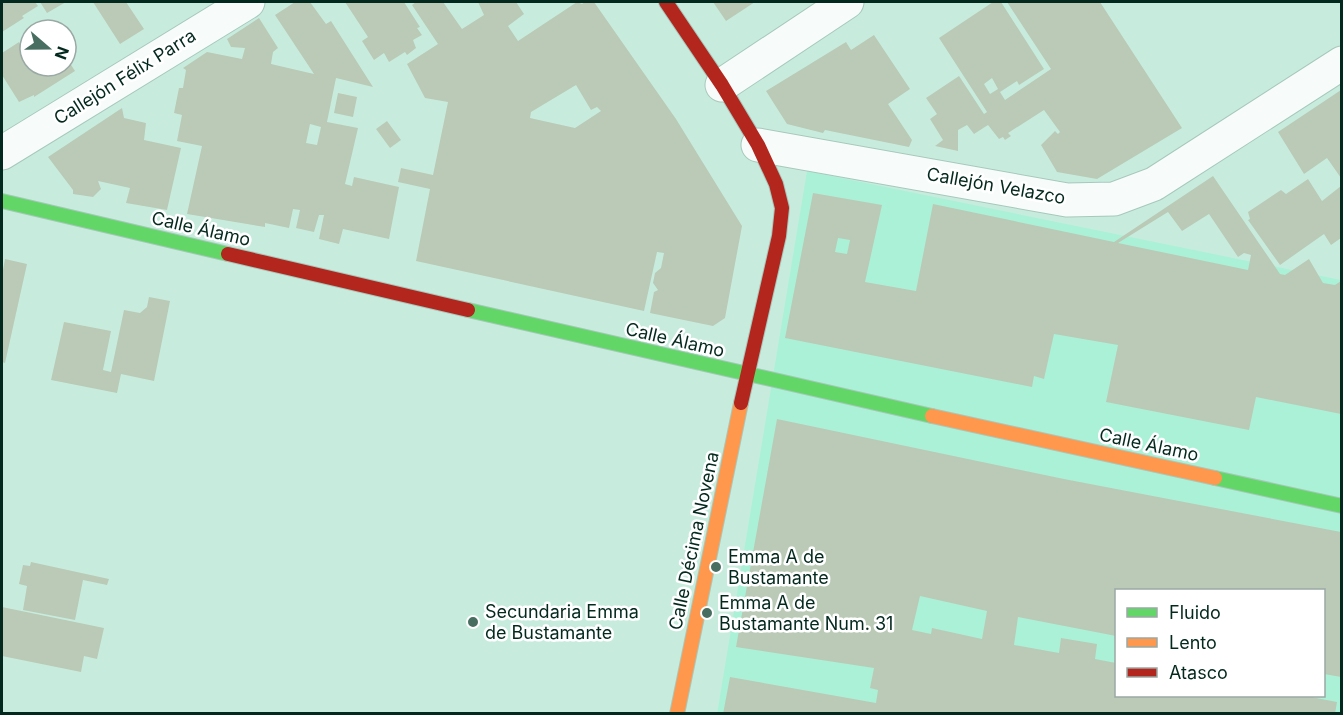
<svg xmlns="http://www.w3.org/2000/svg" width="1343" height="715" viewBox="0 0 1343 715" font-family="Inter,sans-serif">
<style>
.built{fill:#abf1d8;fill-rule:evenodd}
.building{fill:#bacab6;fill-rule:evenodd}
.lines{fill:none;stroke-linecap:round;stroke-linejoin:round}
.street-casing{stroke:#a7c8bc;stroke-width:35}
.fast-casing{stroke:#a7c8bc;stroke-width:16}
.slow-casing{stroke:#a7c8bc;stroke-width:16}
.jam-casing{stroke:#a7c8bc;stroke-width:16}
.street{stroke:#f7fcfa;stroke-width:33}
.fast{stroke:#63d668;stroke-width:14}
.slow{stroke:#ff974d;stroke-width:14}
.jam{stroke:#b3261e;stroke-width:14}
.poi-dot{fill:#486d61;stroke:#fff;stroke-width:2}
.labels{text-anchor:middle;stroke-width:5;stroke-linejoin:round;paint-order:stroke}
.street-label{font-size:18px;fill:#03291e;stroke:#fff}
.poi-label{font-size:18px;fill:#03291e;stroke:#fff;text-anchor:start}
</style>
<rect width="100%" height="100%" fill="#c7ecde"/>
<!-- built -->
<path class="built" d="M 807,171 L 1341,280 L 1341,713 L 717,714 ZM 1116,590 L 1324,590 L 1324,696 L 1116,696 Z"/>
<!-- building -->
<path class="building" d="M 2,2 L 35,2 L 38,6 L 22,16 L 24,18 L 2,32 Z
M 40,2 L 66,2 L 47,13 Z
M 93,2 L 126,2 L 144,29 L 120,44 Z
M 295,2 L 310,2 L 326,24 L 331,21 L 373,87 L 336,78 L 327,122 L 358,128 L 345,184 L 352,186 L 354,177 L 399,187 L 389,239 L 343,229 L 339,244 L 319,239 L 324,215 L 319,215 L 314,232 L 296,228 L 300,210 L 293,209 L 289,228 L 265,223 L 265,227 L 187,214 L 202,146 L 177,141 L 182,115 L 174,113 L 179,88 L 183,88 L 186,70 L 183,68 L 207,52 L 242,59 L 245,48 L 231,47 L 227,39 L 259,18 L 278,48 L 273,52 L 271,64 L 314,74 L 275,15 ZM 310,124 L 321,127 L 317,145 L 306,143 Z
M 345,2 L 404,2 L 420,27 L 417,28 L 422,35 L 413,40 L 416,48 L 407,55 L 405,52 L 389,62 L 384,53 L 374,60 L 362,41 L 368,37 Z
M 416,2 L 443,2 L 462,29 L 484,15 L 478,2 L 516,2 L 524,14 L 508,26 L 518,41 L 577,2 L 582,4 L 585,2 L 594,2 L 676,119 L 742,226 L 725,318 L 713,326 L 650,313 L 654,292 L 658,290 L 653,283 L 655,273 L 661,268 L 664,253 L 657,252 L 644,311 L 416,261 L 430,189 L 398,182 L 401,168 L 433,175 L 448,102 L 425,98 L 407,64 L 438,44 L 412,5 ZM 576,85 L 591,110 L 597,107 L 601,111 L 575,128 L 530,118 L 531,112 Z
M 713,2 L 755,2 L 726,21 Z
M 993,2 L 1001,2 L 1044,69 L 1019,85 L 1017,81 L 1000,92 L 1005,100 L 1051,69 L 1007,2 L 1100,2 L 1182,128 L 1097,179 L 1057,172 L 1041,145 L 1055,131 L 1058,134 L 1060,132 L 1044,110 L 1008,133 L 1011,136 L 1005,140 L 1003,137 L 999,139 L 988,125 L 974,134 L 967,125 L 958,130 L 958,151 L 935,146 L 943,140 L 930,119 L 937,114 L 926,98 L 959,76 L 984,114 L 987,112 L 939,38 ZM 992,78 L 998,89 L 990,94 L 984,84 Z
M 874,35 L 910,89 L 888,104 L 912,140 L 909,147 L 825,130 L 823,133 L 787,124 L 766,91 L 846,42 L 851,50 Z
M 30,38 L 30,66 L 66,66 L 66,57 L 75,71 L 34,97 L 34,95 L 19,102 L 2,75 L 2,53 L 19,42 L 20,45 Z
M 1341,90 L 1341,178 L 1327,158 L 1304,174 L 1278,132 Z
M 338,93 L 357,97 L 353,117 L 334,113 Z
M 122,108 L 124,118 L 146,123 L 144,140 L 181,148 L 167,210 L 126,203 L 130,188 L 98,181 L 101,189 L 93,197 L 73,194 L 73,190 L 48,157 Z
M 387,121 L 401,140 L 390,148 L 376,129 Z
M 1213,176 L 1280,274 L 1285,275 L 1309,259 L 1323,283 L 1335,285 L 1341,281 L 1341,414 L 1256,397 L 1249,430 L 1106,402 L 1118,345 L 1054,334 L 1044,379 L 1034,376 L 1032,387 L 785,338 L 813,193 L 882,205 L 865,282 L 916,291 L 933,204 L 1114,242 ZM 1168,212 L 1182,231 L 1209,214 L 1238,257 L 1244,253 L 1251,255 L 1248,270 L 1118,243 ZM 838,238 L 850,240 L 847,254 L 835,252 Z
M 1308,179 L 1322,201 L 1341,186 L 1341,238 L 1331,245 L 1324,234 L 1280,265 L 1248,220 L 1250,219 L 1248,212 L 1281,190 L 1286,194 Z
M 5,259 L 27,264 L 5,363 L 2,362 L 2,275 Z
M 149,297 L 170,301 L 154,381 L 121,374 L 117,393 L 51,380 L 64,322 L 111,331 L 103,370 L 111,372 L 124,310 L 140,313 L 147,307 Z
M 777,419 L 1064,479 L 1341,532 L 1341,677 L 1324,674 L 1324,590 L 1116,590 L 1116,636 L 1018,617 L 1014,645 L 1059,653 L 1061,638 L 1097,644 L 1095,659 L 1116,663 L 1116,696 L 1312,696 L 1311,697 L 1337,702 L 1335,714 L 723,714 L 730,677 L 876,703 L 878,690 L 870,688 L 874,668 L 736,647 ZM 920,596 L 987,611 L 982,639 L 932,628 L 931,634 L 912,630 Z
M 31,562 L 109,579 L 107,585 L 83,580 L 75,620 L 23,610 L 27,586 L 19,584 L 23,565 L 30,566 Z
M 2,607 L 104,628 L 97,659 L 84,656 L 81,672 L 2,656 L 3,630 L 2,629 Z"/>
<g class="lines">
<defs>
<path id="street" d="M 722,85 L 847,2
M 758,145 L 1067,200 L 1114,199 L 1154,184 L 1342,63
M 2,153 L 248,2"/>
<path id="fast" d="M 2,201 L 228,254
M 468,310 L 932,416
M 1215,478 L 1342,506"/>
<path id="slow" d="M 932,416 L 1215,478
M 677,714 L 741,403"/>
<path id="jam" d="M 666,2 L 722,85 L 758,145 L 776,184 L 782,208 L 779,236 L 741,403
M 228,254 L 468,310"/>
</defs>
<!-- street casing -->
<use href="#street" class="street-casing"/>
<!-- fast casing -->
<use href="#fast" class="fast-casing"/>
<!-- slow casing -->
<use href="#slow" class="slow-casing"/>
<!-- jam casing -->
<use href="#jam" class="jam-casing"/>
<!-- street -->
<use href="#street" class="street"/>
<!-- fast -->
<use href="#fast" class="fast"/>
<!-- slow -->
<use href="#slow" class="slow"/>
<!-- jam -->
<use href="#jam" class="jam"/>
</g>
<!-- markers -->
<g class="poi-dot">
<circle cx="716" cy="567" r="6"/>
<circle cx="707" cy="613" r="6"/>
<circle cx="473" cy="622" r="6"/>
</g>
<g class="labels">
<!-- street labels -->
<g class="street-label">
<text transform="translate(125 77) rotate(-32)" y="6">Callejón Félix Parra</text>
<text transform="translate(996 186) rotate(10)" y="6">Callejón Velazco</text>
<text transform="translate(201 229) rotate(13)" y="6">Calle Álamo</text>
<text transform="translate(675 340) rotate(13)" y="6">Calle Álamo</text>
<text transform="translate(1149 445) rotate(12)" y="6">Calle Álamo</text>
<text transform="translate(694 541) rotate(-78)" y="6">Calle Décima Novena</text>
</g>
<!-- poi labels -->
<g class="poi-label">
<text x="728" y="563">Emma A de<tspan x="728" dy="21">Bustamante</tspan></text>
<text x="719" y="609">Emma A de<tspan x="719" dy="21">Bustamante Num. 31</tspan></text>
<text x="485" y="618">Secundaria Emma<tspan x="485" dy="21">de Bustamante</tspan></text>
</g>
</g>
<!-- border -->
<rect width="1343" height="715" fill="none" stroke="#03291e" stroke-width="6"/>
<!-- legend -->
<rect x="1115" y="589" width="210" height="108" fill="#ffffff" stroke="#9aa9a5" stroke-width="1.5"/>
<rect x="1127" y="608" width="30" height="9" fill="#63d668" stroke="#9aa9a5" stroke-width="1.5"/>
<text x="1169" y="619" font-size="18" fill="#03291e">Fluido</text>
<rect x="1127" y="638" width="30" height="9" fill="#ff974d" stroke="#9aa9a5" stroke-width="1.5"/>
<text x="1169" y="649" font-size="18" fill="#03291e">Lento</text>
<rect x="1127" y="668" width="30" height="9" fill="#b3261e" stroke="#9aa9a5" stroke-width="1.5"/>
<text x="1169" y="679" font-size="18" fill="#03291e">Atasco</text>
<!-- north arrow -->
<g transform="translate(48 48) rotate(110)"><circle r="28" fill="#ffffff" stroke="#9aa9a5" stroke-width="1.5"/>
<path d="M0-4.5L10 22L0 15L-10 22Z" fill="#486d61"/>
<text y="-9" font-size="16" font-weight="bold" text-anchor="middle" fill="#03291e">N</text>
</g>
</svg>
